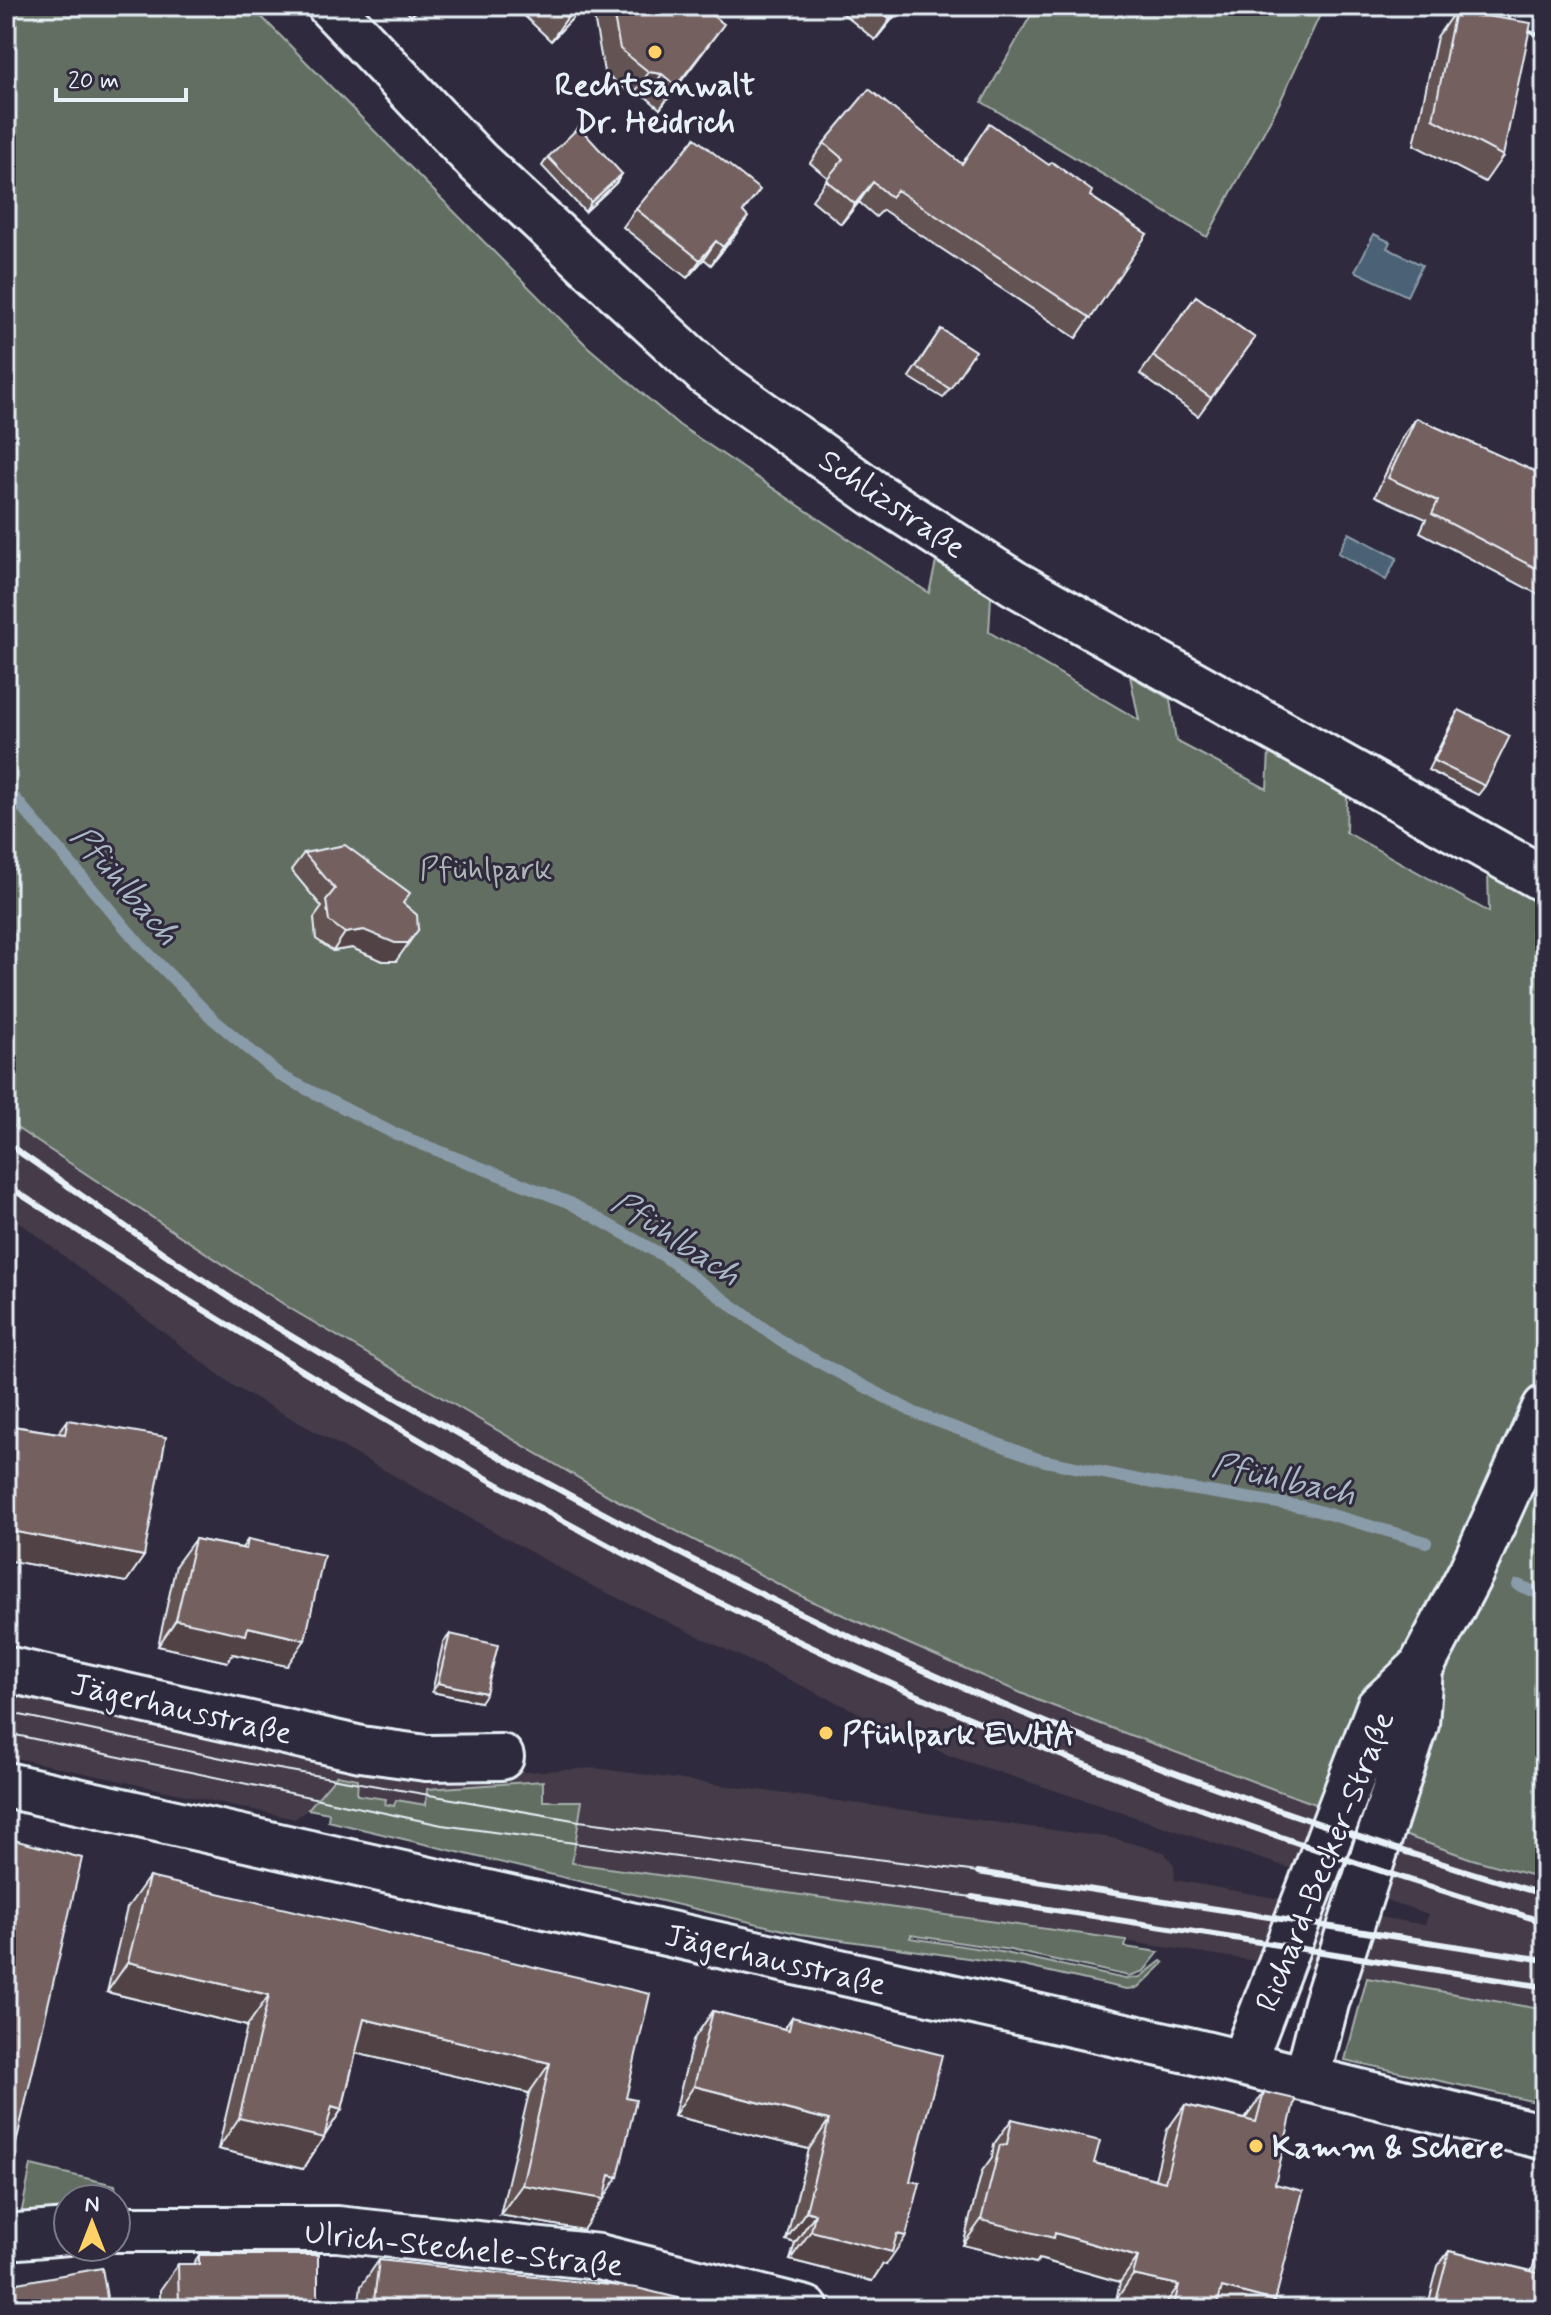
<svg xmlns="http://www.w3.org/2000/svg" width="1551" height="2315" viewBox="0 0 1551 2315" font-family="Mynerve,sans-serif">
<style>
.built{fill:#443a48}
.green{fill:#646e62;stroke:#a6b0ad;stroke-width:2}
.water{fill:#4b6276;stroke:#8a9baa;stroke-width:2}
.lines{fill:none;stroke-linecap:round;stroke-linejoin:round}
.stream{stroke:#8a9baa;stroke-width:12}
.street-casing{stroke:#e8f1f8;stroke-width:50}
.secondary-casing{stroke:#e8f1f8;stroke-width:50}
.street{stroke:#2f2a3d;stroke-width:44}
.secondary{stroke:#2f2a3d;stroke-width:44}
.tram{stroke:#e8f1f8;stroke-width:2}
.rail{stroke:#e8f1f8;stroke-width:6}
.wall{fill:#645353;stroke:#e8f1f8;stroke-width:2}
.shaded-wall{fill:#514344;stroke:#e8f1f8;stroke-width:2}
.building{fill:#746061;stroke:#e8f1f8;stroke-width:2}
.poi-dot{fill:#ffd166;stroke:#2f2a3d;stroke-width:3}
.labels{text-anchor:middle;stroke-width:6;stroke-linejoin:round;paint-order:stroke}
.poi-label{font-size:32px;font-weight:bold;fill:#e8f1f8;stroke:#2f2a3d;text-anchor:start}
.street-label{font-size:32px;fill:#e8f1f8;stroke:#2f2a3d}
.park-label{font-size:32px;fill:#adb6b4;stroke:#2f2a3d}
.water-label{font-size:34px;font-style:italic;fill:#a9b8c4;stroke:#2f2a3d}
</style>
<rect width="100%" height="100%" fill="#2f2a3d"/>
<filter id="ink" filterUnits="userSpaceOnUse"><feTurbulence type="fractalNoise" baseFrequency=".0125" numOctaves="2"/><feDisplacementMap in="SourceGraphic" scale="16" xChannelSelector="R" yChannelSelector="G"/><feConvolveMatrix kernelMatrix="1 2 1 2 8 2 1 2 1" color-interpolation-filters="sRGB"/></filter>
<g filter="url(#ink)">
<!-- built -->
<path class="built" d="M 6,1121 L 291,1309 L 611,1497 L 811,1601 L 1037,1700 L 1276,1790 L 1472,1859 L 1545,1879 L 1545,2010 L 1367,1978 L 967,1917 L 571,1863 L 308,1809 L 295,1819 L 6,1756 L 6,1685 L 506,1773 L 595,1768 L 1112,1838 L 1164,1852 L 1174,1865 L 1175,1880 L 1425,1925 L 1428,1914 L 947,1755 L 586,1583 L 235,1387 L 6,1212 Z"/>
<!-- green -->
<path class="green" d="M 6,6 L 251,6 L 588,347 L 679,425 L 929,593 L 936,562 L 991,597 L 989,632 L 1139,720 L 1130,676 L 1170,699 L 1176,741 L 1267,789 L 1269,752 L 1347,796 L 1346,832 L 1489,912 L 1488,872 L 1536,899 L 1531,935 L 1545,943 L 1545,1879 L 1472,1859 L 1276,1790 L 1037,1700 L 811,1601 L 611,1497 L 291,1309 L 6,1121 Z
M 1036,6 L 1324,6 L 1280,102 L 1207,237 L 982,102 Z
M 337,1775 L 358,1779 L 357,1795 L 386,1799 L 385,1804 L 394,1806 L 396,1800 L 426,1805 L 427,1789 L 543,1781 L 543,1801 L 582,1801 L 572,1863 L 1126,1940 L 1125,1947 L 1159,1952 L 1144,1971 L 1129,1976 L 1010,1950 L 911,1935 L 910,1938 L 1001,1952 L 1125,1979 L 1140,1977 L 1161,1961 L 1164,1963 L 1138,1988 L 1126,1989 L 1023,1966 L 800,1934 L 328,1821 L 329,1813 L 308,1809 Z
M 1367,1978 L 1545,2010 L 1545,2104 L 1345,2060 Z
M 31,2165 L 115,2185 L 120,2216 L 116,2217 L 116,2199 L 68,2199 L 68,2223 L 18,2230 Z"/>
<!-- water -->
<path class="water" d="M 1374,234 L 1390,242 L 1387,248 L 1422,265 L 1407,296 L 1355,271 Z
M 1349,533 L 1397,558 L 1386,580 L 1338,553 Z"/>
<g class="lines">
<!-- stream -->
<path class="stream" d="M 6,788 L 140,945 L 213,1019 L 281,1076 L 391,1132 L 570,1203 L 662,1255 L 790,1347 L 915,1413 L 1041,1460 L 1158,1484 L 1304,1507 L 1426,1542
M 1518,1585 L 1545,1596"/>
<defs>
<path id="street" d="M 330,6 L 477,161 L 707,374 L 875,494 L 1014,583 L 1545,880
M 1529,6 L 1545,12
M 6,1669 L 361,1749 L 426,1758 L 501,1757
M 1243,2063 L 1379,1707 L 1420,1669 L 1471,1572 L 1545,1408
M 1307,2078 L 1326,2003 L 1416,1724 L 1420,1669
M 116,2229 L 337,2229 L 599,2257 L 806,2309
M 6,2237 L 68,2232"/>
<path id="secondary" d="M 6,1785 L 1192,2051 L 1545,2137"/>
</defs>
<!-- street casing -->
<use href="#street" class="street-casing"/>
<!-- secondary casing -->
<use href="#secondary" class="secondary-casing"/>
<!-- street -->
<use href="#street" class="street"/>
<!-- secondary -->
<use href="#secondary" class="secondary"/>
<!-- tram -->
<path class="tram" d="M 6,1712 L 250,1764 L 579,1821 L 978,1872
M 6,1733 L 442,1825 L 972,1897"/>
<!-- rail -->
<path class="rail" d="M 6,1143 C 96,1204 184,1271 278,1328 C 519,1474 769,1608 1030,1716 C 1198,1786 1371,1843 1545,1895
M 6,1185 C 262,1349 521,1509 796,1640 C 1037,1755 1289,1846 1545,1922
M 978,1872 L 1545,1960
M 972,1897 L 1545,1987"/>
</g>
<!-- wall -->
<path class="wall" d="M 402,6 L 422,6 L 411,16 Z
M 514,6 L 584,6 L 551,41 Z
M 592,6 L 699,6 L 707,47 L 660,109 L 646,97 L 633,95 L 604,72 Z
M 834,6 L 903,6 L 875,40 Z
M 1455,11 L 1503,156 L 1485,182 L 1414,145 L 1437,37 Z
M 824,143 L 961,164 L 1090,196 L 1147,234 L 1076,338 L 883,210 L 876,217 L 859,202 L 841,224 L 812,200 L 828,178 L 810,163 Z
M 548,157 L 622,174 L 616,183 L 585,212 L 542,166 Z
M 636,209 L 744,213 L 736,234 L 711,265 L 704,259 L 687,278 L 623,227 Z
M 1196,296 L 1255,338 L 1198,416 L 1140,374 Z
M 941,329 L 975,351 L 943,398 L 909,377 Z
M 1416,418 L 1545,476 L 1545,598 L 1420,532 L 1426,519 L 1375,496 L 1403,436 Z
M 1459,710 L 1485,786 L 1478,795 L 1428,770 L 1453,720 Z
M 304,853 L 403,903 L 396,961 L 383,961 L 352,948 L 333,951 L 316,939 L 314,918 L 322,907 L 291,870 Z
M 68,1420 L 144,1556 L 126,1582 L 6,1560 L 6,1425 L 58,1433 Z
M 195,1539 L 242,1548 L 248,1539 L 287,1666 L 233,1654 L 228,1662 L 158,1646 L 176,1565 Z
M 450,1634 L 480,1702 L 432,1692 L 443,1643 Z
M 149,1877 L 626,2098 L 605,2197 L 583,2230 L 500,2215 L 529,2093 L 356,2053 L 342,2109 L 303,2169 L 218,2149 L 247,2026 L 107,1992 L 127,1908 Z
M 713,2011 L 784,2029 L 792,2017 L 886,2265 L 883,2264 L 872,2281 L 790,2260 L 795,2243 L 786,2240 L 809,2149 L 674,2116 L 693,2040 Z
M 1264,2092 L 1275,2184 L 1275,2301 L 1269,2309 L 1153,2309 L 1116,2300 L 1120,2282 L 1039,2259 L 1036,2263 L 963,2245 L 982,2171 L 992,2157 L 994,2144 L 1012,2119 L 1094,2163 L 1155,2179 L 1167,2130 L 1185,2105 L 1245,2119 Z
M 1545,2231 L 1545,2309 L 1427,2309 L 1438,2266 L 1449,2251 L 1532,2271 L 1540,2238 Z
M 199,2255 L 318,2309 L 160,2309 L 160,2290 L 178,2264 L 193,2264 Z
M 379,2260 L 723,2309 L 358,2309 L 361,2286 Z"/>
<!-- shaded-wall -->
<path class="shaded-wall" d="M 418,6 L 422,6 L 411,16 Z
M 578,6 L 584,6 L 551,41 L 567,18 Z
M 901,6 L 903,6 L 875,40 L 890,19 Z
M 724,24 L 707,47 L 660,109 L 676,86 Z
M 649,72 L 662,74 L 646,97 L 633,95 Z
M 622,174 L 616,183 L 585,212 L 591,202 Z
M 873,182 L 859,202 L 841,224 L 855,204 Z
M 748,217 L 736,234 L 711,265 L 723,247 Z
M 716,241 L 704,259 L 687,278 L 700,260 Z
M 364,930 L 418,930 L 396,961 L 383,961 L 352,948 L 333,951 L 345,933 Z
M 1545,1099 L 1545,1111 L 1538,1108 Z
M 6,1530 L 144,1556 L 126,1582 L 6,1560 Z
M 176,1620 L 248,1627 L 305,1640 L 287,1666 L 233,1654 L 228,1662 L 158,1646 Z
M 438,1683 L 486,1693 L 480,1702 L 432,1692 Z
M 128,1962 L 269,1995 L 247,2026 L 107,1992 Z
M 364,2019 L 550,2063 L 529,2093 L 342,2050 Z
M 694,2086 L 829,2120 L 809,2149 L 674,2116 Z
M 332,2106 L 342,2109 L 303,2169 L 218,2149 L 239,2118 Z
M 610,2175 L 618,2177 L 583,2230 L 500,2215 L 522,2185 Z
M 806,2211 L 815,2214 L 795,2243 L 786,2240 Z
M 981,2220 L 1055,2233 L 1138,2257 L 1120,2282 L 1039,2259 L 1036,2263 L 963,2245 Z
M 811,2231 L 897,2234 L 906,2236 L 886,2265 L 883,2264 L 872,2281 L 790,2260 Z
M 1133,2275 L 1179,2285 L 1162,2309 L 1153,2309 L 1116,2300 Z
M 1222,2287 L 1275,2301 L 1269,2309 L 1206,2309 Z"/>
<!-- building -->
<path class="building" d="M 555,6 L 578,6 L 567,18 Z
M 612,6 L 699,6 L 724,24 L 676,86 L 662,74 L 649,72 L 620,49 Z
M 874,6 L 901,6 L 890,19 Z
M 1455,11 L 1531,23 L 1503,156 L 1433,119 Z
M 869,89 L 962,164 L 989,123 L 1049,165 L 1052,162 L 1092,191 L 1090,196 L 1147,234 L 1091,318 L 897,190 L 891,197 L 873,182 L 855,204 L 826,180 L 843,159 L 824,143 Z
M 579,127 L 622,174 L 591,202 L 548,157 Z
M 695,138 L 760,190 L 743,212 L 748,217 L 723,247 L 716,241 L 700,260 L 636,209 Z
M 1196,296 L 1255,338 L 1211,398 L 1153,356 Z
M 941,329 L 975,351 L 950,389 L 916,367 Z
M 1416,418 L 1545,476 L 1545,573 L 1432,514 L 1438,501 L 1388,478 Z
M 1459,710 L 1510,736 L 1485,786 L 1434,761 Z
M 345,845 L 410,893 L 403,903 L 417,915 L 418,930 L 408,943 L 395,943 L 364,930 L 345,933 L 329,921 L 326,900 L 335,889 L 304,853 Z
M 68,1420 L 166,1437 L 144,1556 L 6,1530 L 6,1425 L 65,1434 Z
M 195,1539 L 246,1549 L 248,1539 L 324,1555 L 305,1640 L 248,1627 L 246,1635 L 176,1620 Z
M 450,1634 L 498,1645 L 486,1693 L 438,1683 Z
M 6,1838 L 82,1858 L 11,2165 L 6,2164 Z
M 149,1877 L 650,1994 L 626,2098 L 636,2100 L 618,2177 L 610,2175 L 604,2199 L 522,2185 L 550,2063 L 364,2019 L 342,2109 L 332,2106 L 324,2138 L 239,2118 L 269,1995 L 128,1962 Z
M 713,2011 L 789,2030 L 792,2017 L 942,2055 L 910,2181 L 920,2183 L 906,2236 L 897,2234 L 892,2252 L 811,2231 L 815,2214 L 806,2211 L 829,2120 L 694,2086 Z
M 1264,2092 L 1295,2099 L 1275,2184 L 1303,2191 L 1275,2301 L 1222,2287 L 1216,2309 L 1173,2309 L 1179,2285 L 1133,2275 L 1138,2257 L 1055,2233 L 1054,2238 L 981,2220 L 1000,2145 L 1007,2144 L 1012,2119 L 1100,2141 L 1094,2163 L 1165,2182 L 1185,2105 L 1256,2122 Z
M 1545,2245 L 1545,2309 L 1434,2309 L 1449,2251 L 1538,2273 Z
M 199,2255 L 318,2255 L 318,2309 L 179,2309 L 178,2264 L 199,2264 Z
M 379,2260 L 637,2288 L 723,2309 L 373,2309 Z
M 102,2268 L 109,2309 L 6,2309 L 6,2285 Z"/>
</g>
<!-- markers -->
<g class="poi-dot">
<circle cx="655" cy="52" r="8"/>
<circle cx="826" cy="1733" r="8"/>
<circle cx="1256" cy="2146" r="8"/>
</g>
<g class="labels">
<!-- poi labels -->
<g class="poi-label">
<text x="655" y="95" text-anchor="middle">Rechtsanwalt<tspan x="655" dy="37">Dr. Heidrich</tspan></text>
<text x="842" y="1744">Pfühlpark EWHA</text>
<text x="1272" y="2157">Kamm &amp; Schere</text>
</g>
<!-- street labels -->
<g class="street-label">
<text transform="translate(893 503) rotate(34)" y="11">Schlizstraße</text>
<text transform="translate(182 1708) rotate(13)" y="11">Jägerhausstraße</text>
<text transform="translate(1324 1861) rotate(-68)" y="11">Richard-Becker-Straße</text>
<text transform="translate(776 1959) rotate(13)" y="11">Jägerhausstraße</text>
<text transform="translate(464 2248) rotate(6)" y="11">Ulrich-Stechele-Straße</text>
</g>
<!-- park labels -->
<g class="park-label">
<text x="486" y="879">Pfühlpark</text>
</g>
<!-- water labels -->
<g class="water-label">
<text transform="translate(126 884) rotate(49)" y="12">Pfühlbach</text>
<text transform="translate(677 1237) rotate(33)" y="12">Pfühlbach</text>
<text transform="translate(1284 1478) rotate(12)" y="12">Pfühlbach</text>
</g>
</g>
<!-- margin -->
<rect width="1551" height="2315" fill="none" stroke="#2f2a3d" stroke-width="32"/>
<rect x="16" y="16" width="1519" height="2283" fill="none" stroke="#e8f1f8" stroke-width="3" filter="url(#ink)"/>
<!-- north arrow -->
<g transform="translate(92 2223)"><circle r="38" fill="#2f2a3d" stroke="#797a88" stroke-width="2"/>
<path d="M0-6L14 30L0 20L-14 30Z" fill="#ffd166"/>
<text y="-12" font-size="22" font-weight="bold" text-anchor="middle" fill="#e8f1f8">N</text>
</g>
<!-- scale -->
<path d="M56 88v12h130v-12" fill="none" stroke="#e8f1f8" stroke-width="4"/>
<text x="68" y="88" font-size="24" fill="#e8f1f8" stroke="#2f2a3d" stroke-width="6" paint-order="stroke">20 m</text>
</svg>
